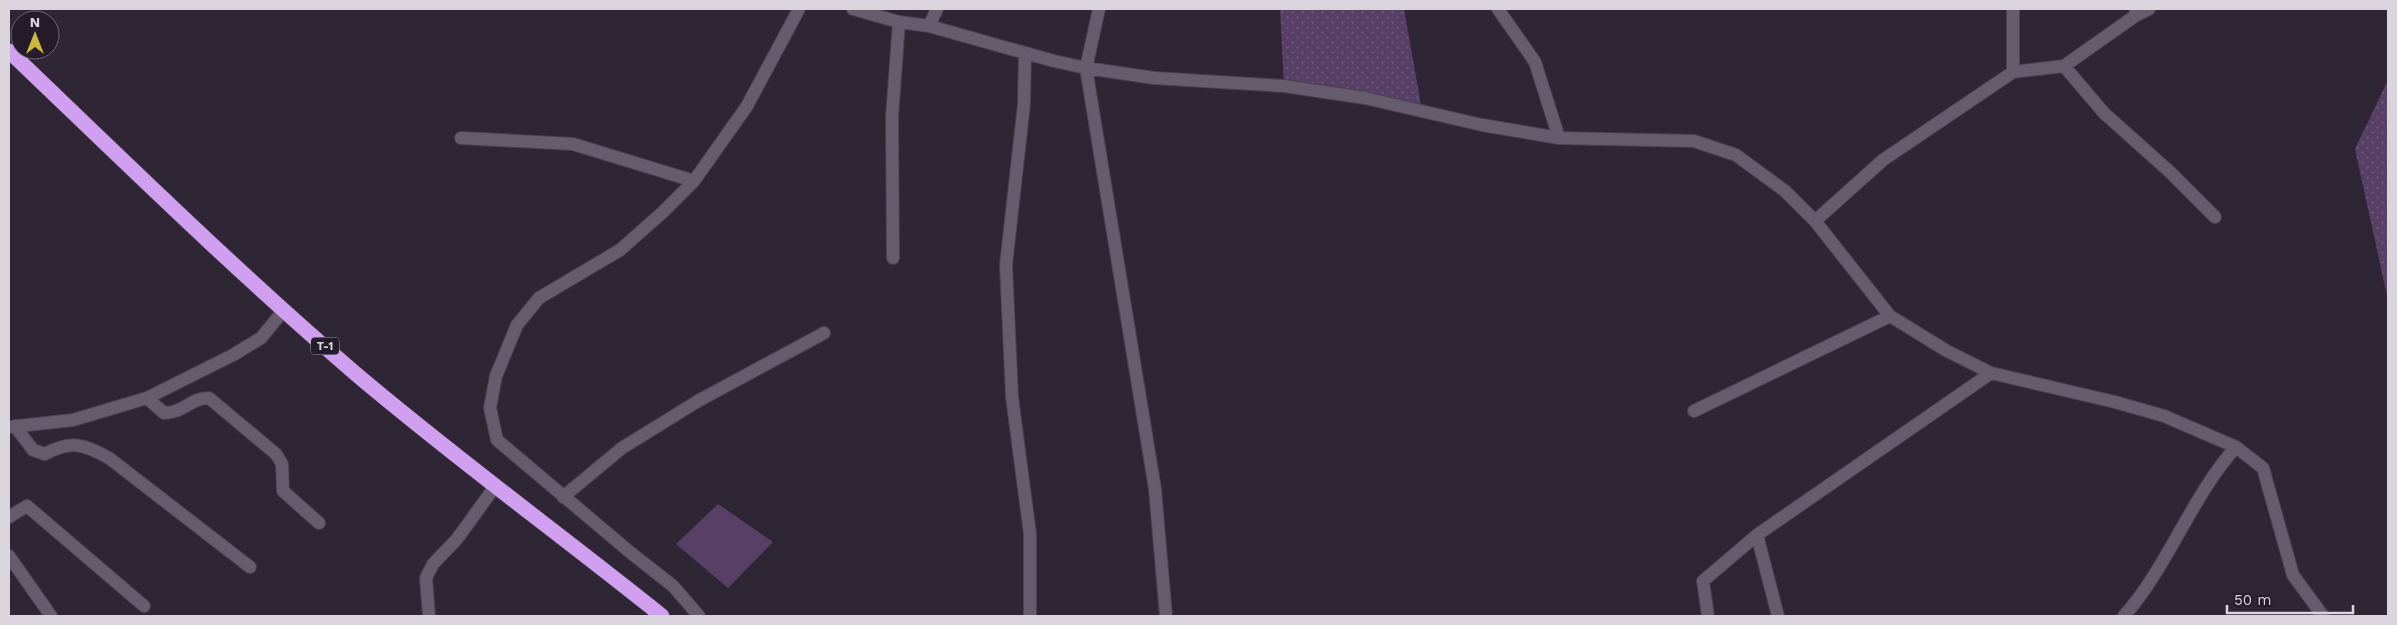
<svg xmlns="http://www.w3.org/2000/svg" width="2397" height="625" viewBox="0 0 2397 625" font-family="'Work Sans',sans-serif">
<style>
.grass{fill:url(#grass-dots)}
.park{fill:#573f66}
.lines{fill:none;stroke-linecap:round;stroke-linejoin:round}
.minor-casing{stroke:#4a424f;stroke-width:14}
.highway-casing{stroke:#4a424f;stroke-width:16}
.minor{stroke:#665c6d;stroke-width:12}
.highway{stroke:#d09ff0;stroke-width:15}
.labels{text-anchor:middle;stroke-width:5;stroke-linejoin:round;paint-order:stroke}
.shield{fill:#251c2b;stroke:#a49da9;stroke-width:1}
.shield-label{font-size:11px;font-weight:bold;fill:#dad4df}
</style>
<defs>
<pattern id="grass-dots" width="8" height="8" patternUnits="userSpaceOnUse" patternTransform="scale(1.25)"><rect width="8" height="8" fill="#573f66"/><path d="M2 2h.1M6 6h.1" fill="none" stroke="#6f5a7b" stroke-width="1.8" stroke-linecap="round"/></pattern>
</defs>
<rect width="100%" height="100%" fill="#2f2635"/>
<!-- grass -->
<path class="grass" d="M 1280,9 L 1404,9 L 1422,111 L 1284,86 Z
M 2388,80 L 2388,300 L 2355,149 Z"/>
<!-- park -->
<path class="park" d="M 718,504 L 773,542 L 728,588 L 676,544 Z"/>
<g class="lines">
<defs>
<path id="minor" d="M 853,9 L 899,22 L 929,26 L 1054,61 L 1086,68 L 1154,78 L 1284,86 L 1365,98 L 1482,125 L 1559,138 L 1694,141 L 1736,155 L 1785,191 L 1815,221 L 1890,316 L 1947,351 L 1991,373 L 2115,402 L 2164,416 L 2236,447 L 2263,468 L 2293,575 L 2323,616
M 1099,9 L 1086,68 L 1155,489 L 1166,616
M 1498,9 L 1535,62 L 1559,138
M 2136,9 L 2135,16 L 2149,9
M 929,26 L 937,9
M 1025,53 L 1024,104 L 1006,265 L 1012,397 L 1030,534 L 1030,616
M 2064,66 L 2104,113 L 2170,172 L 2215,217
M 2013,72 L 2013,9
M 461,138 L 573,144 L 694,181
M 1815,221 L 1883,160 L 2013,72 L 2064,66 L 2135,16
M 893,258 L 892,117 L 899,22
M 147,398 L 164,413 C 186,412 190,398 209,398 L 276,454 L 282,464 L 283,491 L 319,523
M 1694,411 L 1890,316
M 15,426 L 33,450 L 45,454 C 71,440 84,444 109,458 L 250,567
M 9,427 L 73,420 L 147,398 L 233,355 L 261,338 L 284,310
M 563,497 L 622,448 L 698,401 L 824,333
M 9,517 L 27,506 L 144,606
M 1757,535 L 1778,616
M 9,556 L 51,616
M 429,616 L 426,578 L 433,564 L 457,539 L 496,485
M 699,616 L 673,586 L 631,553 L 497,440 L 490,408 L 496,376 L 517,325 L 539,298 L 620,250 L 663,212 L 694,181 L 747,106 L 799,9
M 1708,616 L 1703,581 L 1757,535 L 1991,373
M 2124,616 C 2169,565 2191,497 2236,447"/>
<path id="highway" d="M 9,51 C 123,160 236,271 356,374 C 455,458 561,535 662,616"/>
</defs>
<!-- minor casing -->
<use href="#minor" class="minor-casing"/>
<!-- highway casing -->
<use href="#highway" class="highway-casing"/>
<!-- minor -->
<use href="#minor" class="minor"/>
<!-- highway -->
<use href="#highway" class="highway"/>
</g>
<g class="labels">
<!-- shield labels -->
<rect class="shield" x="311" y="337.5" width="28" height="17" rx="4"/>
<g class="shield-label">
<text x="325" y="350">T-1</text>
</g>
</g>
<!-- border -->
<rect width="2397" height="625" fill="none" stroke="#dad4df" stroke-width="20"/>
<!-- north arrow -->
<g transform="translate(35 35)"><circle r="24" fill="#251c2b" stroke="#6d6673"/>
<path d="M0-4L9 19L0 12L-9 19Z" fill="#cbba39"/>
<text y="-8" font-size="14" font-weight="bold" text-anchor="middle" fill="#dad4df">N</text>
</g>
<!-- scale -->
<path d="M2227 605v8h126v-8" fill="none" stroke="#dad4df" stroke-width="2.5"/>
<text x="2234" y="605" font-size="15" fill="#dad4df" stroke="#251c2b" stroke-width="4" paint-order="stroke">50 m</text>
</svg>
